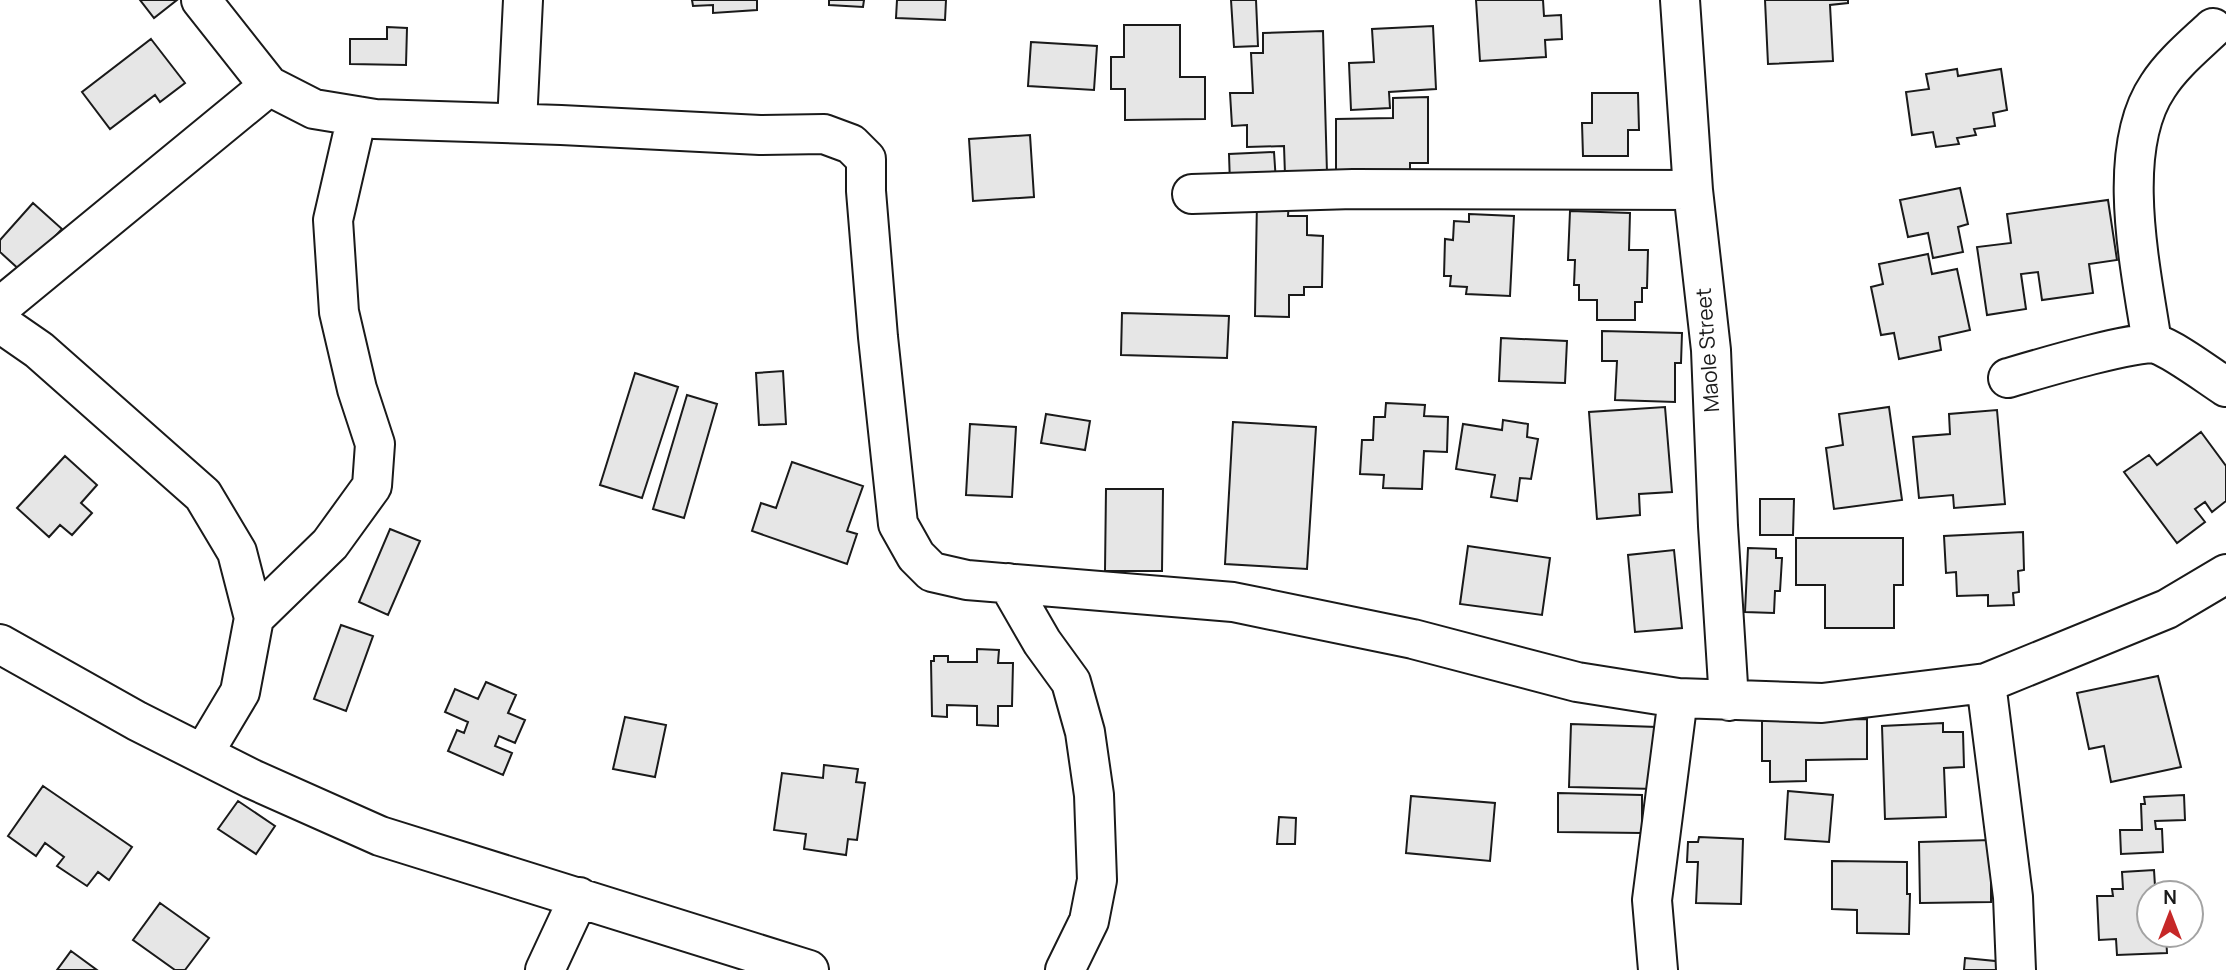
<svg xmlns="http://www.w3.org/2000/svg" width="2226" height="970" viewBox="0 0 2226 970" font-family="Manrope,sans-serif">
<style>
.building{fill:#e6e6e6;stroke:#1a1a1a;stroke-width:2}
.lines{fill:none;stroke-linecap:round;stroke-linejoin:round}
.minor-casing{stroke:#1a1a1a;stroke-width:42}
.minor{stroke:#fff;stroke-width:38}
.labels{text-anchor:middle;stroke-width:5;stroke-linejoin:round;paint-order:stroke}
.street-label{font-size:21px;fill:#1a1a1a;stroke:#fff}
</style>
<rect width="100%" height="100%" fill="#fff"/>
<!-- building -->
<path class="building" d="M 140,0 L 177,0 L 154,18 Z
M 692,0 L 757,0 L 757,10 L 713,13 L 713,5 L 693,6 Z
M 829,0 L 864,0 L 863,7 L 829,5 Z
M 897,0 L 946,0 L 945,20 L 896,18 Z
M 1231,0 L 1256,0 L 1258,46 L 1234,47 Z
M 1476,0 L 1543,0 L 1544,16 L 1561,15 L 1562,39 L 1545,40 L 1546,57 L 1480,61 Z
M 1765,0 L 1848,0 L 1848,3 L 1830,5 L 1833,61 L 1768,64 Z
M 1124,25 L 1180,25 L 1180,77 L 1205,77 L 1205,119 L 1125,120 L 1125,89 L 1111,89 L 1111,57 L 1124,57 Z
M 1433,26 L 1436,89 L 1389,92 L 1390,108 L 1351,110 L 1349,63 L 1374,62 L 1372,29 Z
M 387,27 L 407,28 L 406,65 L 350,64 L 350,39 L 387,39 Z
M 1323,31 L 1327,173 L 1285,175 L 1284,146 L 1247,147 L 1247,125 L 1232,126 L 1230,93 L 1253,93 L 1251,53 L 1263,53 L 1263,33 Z
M 151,39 L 185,83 L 160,102 L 155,95 L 110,129 L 82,92 Z
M 1031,42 L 1097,46 L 1094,90 L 1028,86 Z
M 1957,69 L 1958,76 L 2001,69 L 2007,110 L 1993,113 L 1995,126 L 1974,129 L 1976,135 L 1957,138 L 1959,144 L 1936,147 L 1933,132 L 1912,135 L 1906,92 L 1929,89 L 1926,74 Z
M 1592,93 L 1638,93 L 1639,130 L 1628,130 L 1628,156 L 1583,156 L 1582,123 L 1592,123 Z
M 1428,97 L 1428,163 L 1410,163 L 1410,178 L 1336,179 L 1336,119 L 1393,118 L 1393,98 Z
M 1030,135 L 1034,197 L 973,201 L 969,139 Z
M 1274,152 L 1276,182 L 1230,184 L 1229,154 Z
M 1960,188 L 1968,224 L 1958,227 L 1963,252 L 1933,258 L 1928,233 L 1908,237 L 1900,200 Z
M 1257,200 L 1289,201 L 1288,216 L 1307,216 L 1307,235 L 1323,236 L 1322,287 L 1304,287 L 1304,295 L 1289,295 L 1289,317 L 1255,316 Z
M 2108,200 L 2117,260 L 2089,264 L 2093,293 L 2042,300 L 2038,272 L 2021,274 L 2026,309 L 1987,315 L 1977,247 L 2011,243 L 2007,214 Z
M 33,203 L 62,229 L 22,272 L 0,252 L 0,240 Z
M 1570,211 L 1630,213 L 1629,250 L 1648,250 L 1647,288 L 1642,288 L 1642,302 L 1635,302 L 1635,320 L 1597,320 L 1597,300 L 1579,300 L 1579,285 L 1574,285 L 1575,260 L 1568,260 Z
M 1469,214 L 1514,216 L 1510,296 L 1466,294 L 1467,287 L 1450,286 L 1451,276 L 1444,276 L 1445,239 L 1453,240 L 1454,221 L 1469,222 Z
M 1928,254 L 1932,274 L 1957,269 L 1970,330 L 1939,337 L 1941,350 L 1899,359 L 1894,333 L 1881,335 L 1871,287 L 1883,284 L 1879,264 Z
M 1122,313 L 1229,316 L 1227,358 L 1121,355 Z
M 1602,331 L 1682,333 L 1681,363 L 1675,363 L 1675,402 L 1615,400 L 1617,361 L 1602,361 Z
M 1501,338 L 1567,341 L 1565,383 L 1499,381 Z
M 783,371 L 786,424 L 759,425 L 756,373 Z
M 635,373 L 678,387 L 642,498 L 600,485 Z
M 687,395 L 717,404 L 684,518 L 653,509 Z
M 1386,403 L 1425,405 L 1424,416 L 1448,417 L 1447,452 L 1424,451 L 1422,489 L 1383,488 L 1384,475 L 1360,474 L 1362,440 L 1373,440 L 1374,417 L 1385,417 Z
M 1665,407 L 1672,492 L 1639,494 L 1640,515 L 1597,519 L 1589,412 Z
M 1889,407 L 1902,500 L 1834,509 L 1826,448 L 1843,445 L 1839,414 Z
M 1997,410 L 2005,504 L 1954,508 L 1953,495 L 1919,498 L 1913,437 L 1950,434 L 1949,414 Z
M 1046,414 L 1090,421 L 1085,450 L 1041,443 Z
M 1503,420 L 1528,424 L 1527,437 L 1538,439 L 1531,479 L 1520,478 L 1517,501 L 1491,497 L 1495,475 L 1456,469 L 1463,424 L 1502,430 Z
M 1233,422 L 1316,427 L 1307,569 L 1225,564 Z
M 970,424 L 1016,427 L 1012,497 L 966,495 Z
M 2201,432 L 2226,466 L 2226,501 L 2212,512 L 2205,502 L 2195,509 L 2205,522 L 2177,543 L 2124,472 L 2149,455 L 2157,465 Z
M 65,456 L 97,485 L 81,503 L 92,513 L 72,535 L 60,525 L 49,537 L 17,508 Z
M 792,462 L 863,486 L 847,531 L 857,534 L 847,564 L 752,531 L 761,503 L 776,508 Z
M 1106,489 L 1163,489 L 1162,571 L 1105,571 Z
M 1760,499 L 1794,499 L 1793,535 L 1760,535 Z
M 390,529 L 420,541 L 388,615 L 359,602 Z
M 2023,532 L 2024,570 L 2018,571 L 2019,592 L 2013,593 L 2014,605 L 1988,606 L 1988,595 L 1957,596 L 1956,572 L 1946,573 L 1944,536 Z
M 1796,538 L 1903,538 L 1903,585 L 1894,585 L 1894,628 L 1825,628 L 1825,585 L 1796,585 Z
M 1468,546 L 1550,558 L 1542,615 L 1460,604 Z
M 1748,548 L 1776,549 L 1776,558 L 1782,558 L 1780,591 L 1775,591 L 1774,613 L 1745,612 Z
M 1674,550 L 1682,628 L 1635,632 L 1628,555 Z
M 341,625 L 373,636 L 346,711 L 314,699 Z
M 977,649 L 999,650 L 998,663 L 1013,663 L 1012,706 L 998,706 L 998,726 L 977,725 L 977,706 L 947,705 L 947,717 L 932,716 L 931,661 L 934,661 L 934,656 L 948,656 L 948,662 L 977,662 Z
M 2158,676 L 2181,767 L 2111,782 L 2104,746 L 2089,749 L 2077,693 Z
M 486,682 L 516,695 L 508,713 L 525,720 L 515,743 L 499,736 L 495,746 L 512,753 L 503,775 L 448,751 L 457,730 L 464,733 L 468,722 L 445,712 L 455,689 L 478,699 Z
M 625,717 L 666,725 L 655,777 L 613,769 Z
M 1867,719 L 1867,759 L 1806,760 L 1806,781 L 1770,782 L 1770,761 L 1762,761 L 1762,721 Z
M 1943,723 L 1943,732 L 1963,732 L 1964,767 L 1944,768 L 1946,817 L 1885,819 L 1882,726 Z
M 1571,724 L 1657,727 L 1655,789 L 1569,787 Z
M 824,765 L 858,769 L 856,782 L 865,783 L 857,840 L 848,839 L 846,855 L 804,849 L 806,834 L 774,830 L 782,773 L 823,778 Z
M 43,786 L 132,847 L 109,880 L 98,872 L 87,886 L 57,866 L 64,857 L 45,843 L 36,856 L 8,836 Z
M 1788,791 L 1833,795 L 1829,842 L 1785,839 Z
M 1558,793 L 1642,795 L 1642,833 L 1558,832 Z
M 2184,795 L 2185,820 L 2155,821 L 2156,829 L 2162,829 L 2163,852 L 2121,854 L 2120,830 L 2142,830 L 2141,804 L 2145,804 L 2144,797 Z
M 1411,796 L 1495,803 L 1490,861 L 1406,853 Z
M 238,801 L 275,826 L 256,854 L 218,829 Z
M 1279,817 L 1296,818 L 1295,844 L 1277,844 Z
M 1699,837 L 1743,839 L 1741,904 L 1696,903 L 1698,862 L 1687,862 L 1688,842 L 1698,842 Z
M 1991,840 L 1991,902 L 1920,903 L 1919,842 Z
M 1832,861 L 1907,862 L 1907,894 L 1910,894 L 1909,934 L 1857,933 L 1857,910 L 1832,909 Z
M 2154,870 L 2155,886 L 2163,886 L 2163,893 L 2149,893 L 2149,935 L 2166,935 L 2167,953 L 2117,955 L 2116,939 L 2099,940 L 2097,896 L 2113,896 L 2112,889 L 2123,889 L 2122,872 Z
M 160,903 L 209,938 L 185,970 L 175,970 L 133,940 Z
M 71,951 L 97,970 L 57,970 Z
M 1965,958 L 2005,962 L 2004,970 L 1964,970 Z"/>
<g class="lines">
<defs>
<path id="minor" d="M 201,0 L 269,86 L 314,109 L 375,119 L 561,125 L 760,135 L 824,134 L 851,144 L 866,159 L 866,191 L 878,337 L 898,524 L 916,556 L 932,572 L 967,580 L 1233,602 L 1413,639 L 1577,682 L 1678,698 L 1822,703 L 1986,683 L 2167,609 L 2226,574
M 1680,0 L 1693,190 L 1711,350 L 1718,526 L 1729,701
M 517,123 L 523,0
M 1192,194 L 1353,189 L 1693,190
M 0,307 L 269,86
M 0,323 L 39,350 L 203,495 L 237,552 L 254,618 L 240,692 L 203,754
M 2152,343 C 2141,269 2114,151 2158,86 C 2172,64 2194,46 2213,28
M 2008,378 C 2032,371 2138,339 2156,344 C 2173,349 2209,376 2226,387
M 1008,583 L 1042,642 L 1071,682 L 1085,732 L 1094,795 L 1097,880 L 1089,921 L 1065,970
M 254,618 L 330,544 L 372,486 L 375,444 L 357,389 L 339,312 L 333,220 L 357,116
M 0,644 L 137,721 L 252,779 L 380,836 L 809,970
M 1986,683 L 2013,897 L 2016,970
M 545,970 L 579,897
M 1658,970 L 1652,900 L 1678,698"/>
</defs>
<!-- minor casing -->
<use href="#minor" class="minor-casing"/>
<!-- minor -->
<use href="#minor" class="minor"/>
</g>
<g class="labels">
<!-- street labels -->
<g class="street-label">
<text transform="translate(1708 350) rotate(-94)" y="7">Maole Street</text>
</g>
</g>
<!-- north arrow -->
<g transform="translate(2170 914)"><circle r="33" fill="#ffffff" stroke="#a3a3a3" stroke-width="2"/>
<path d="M0-5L12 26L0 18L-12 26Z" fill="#c62828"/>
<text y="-10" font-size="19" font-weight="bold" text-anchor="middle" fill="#1a1a1a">N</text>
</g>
</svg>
